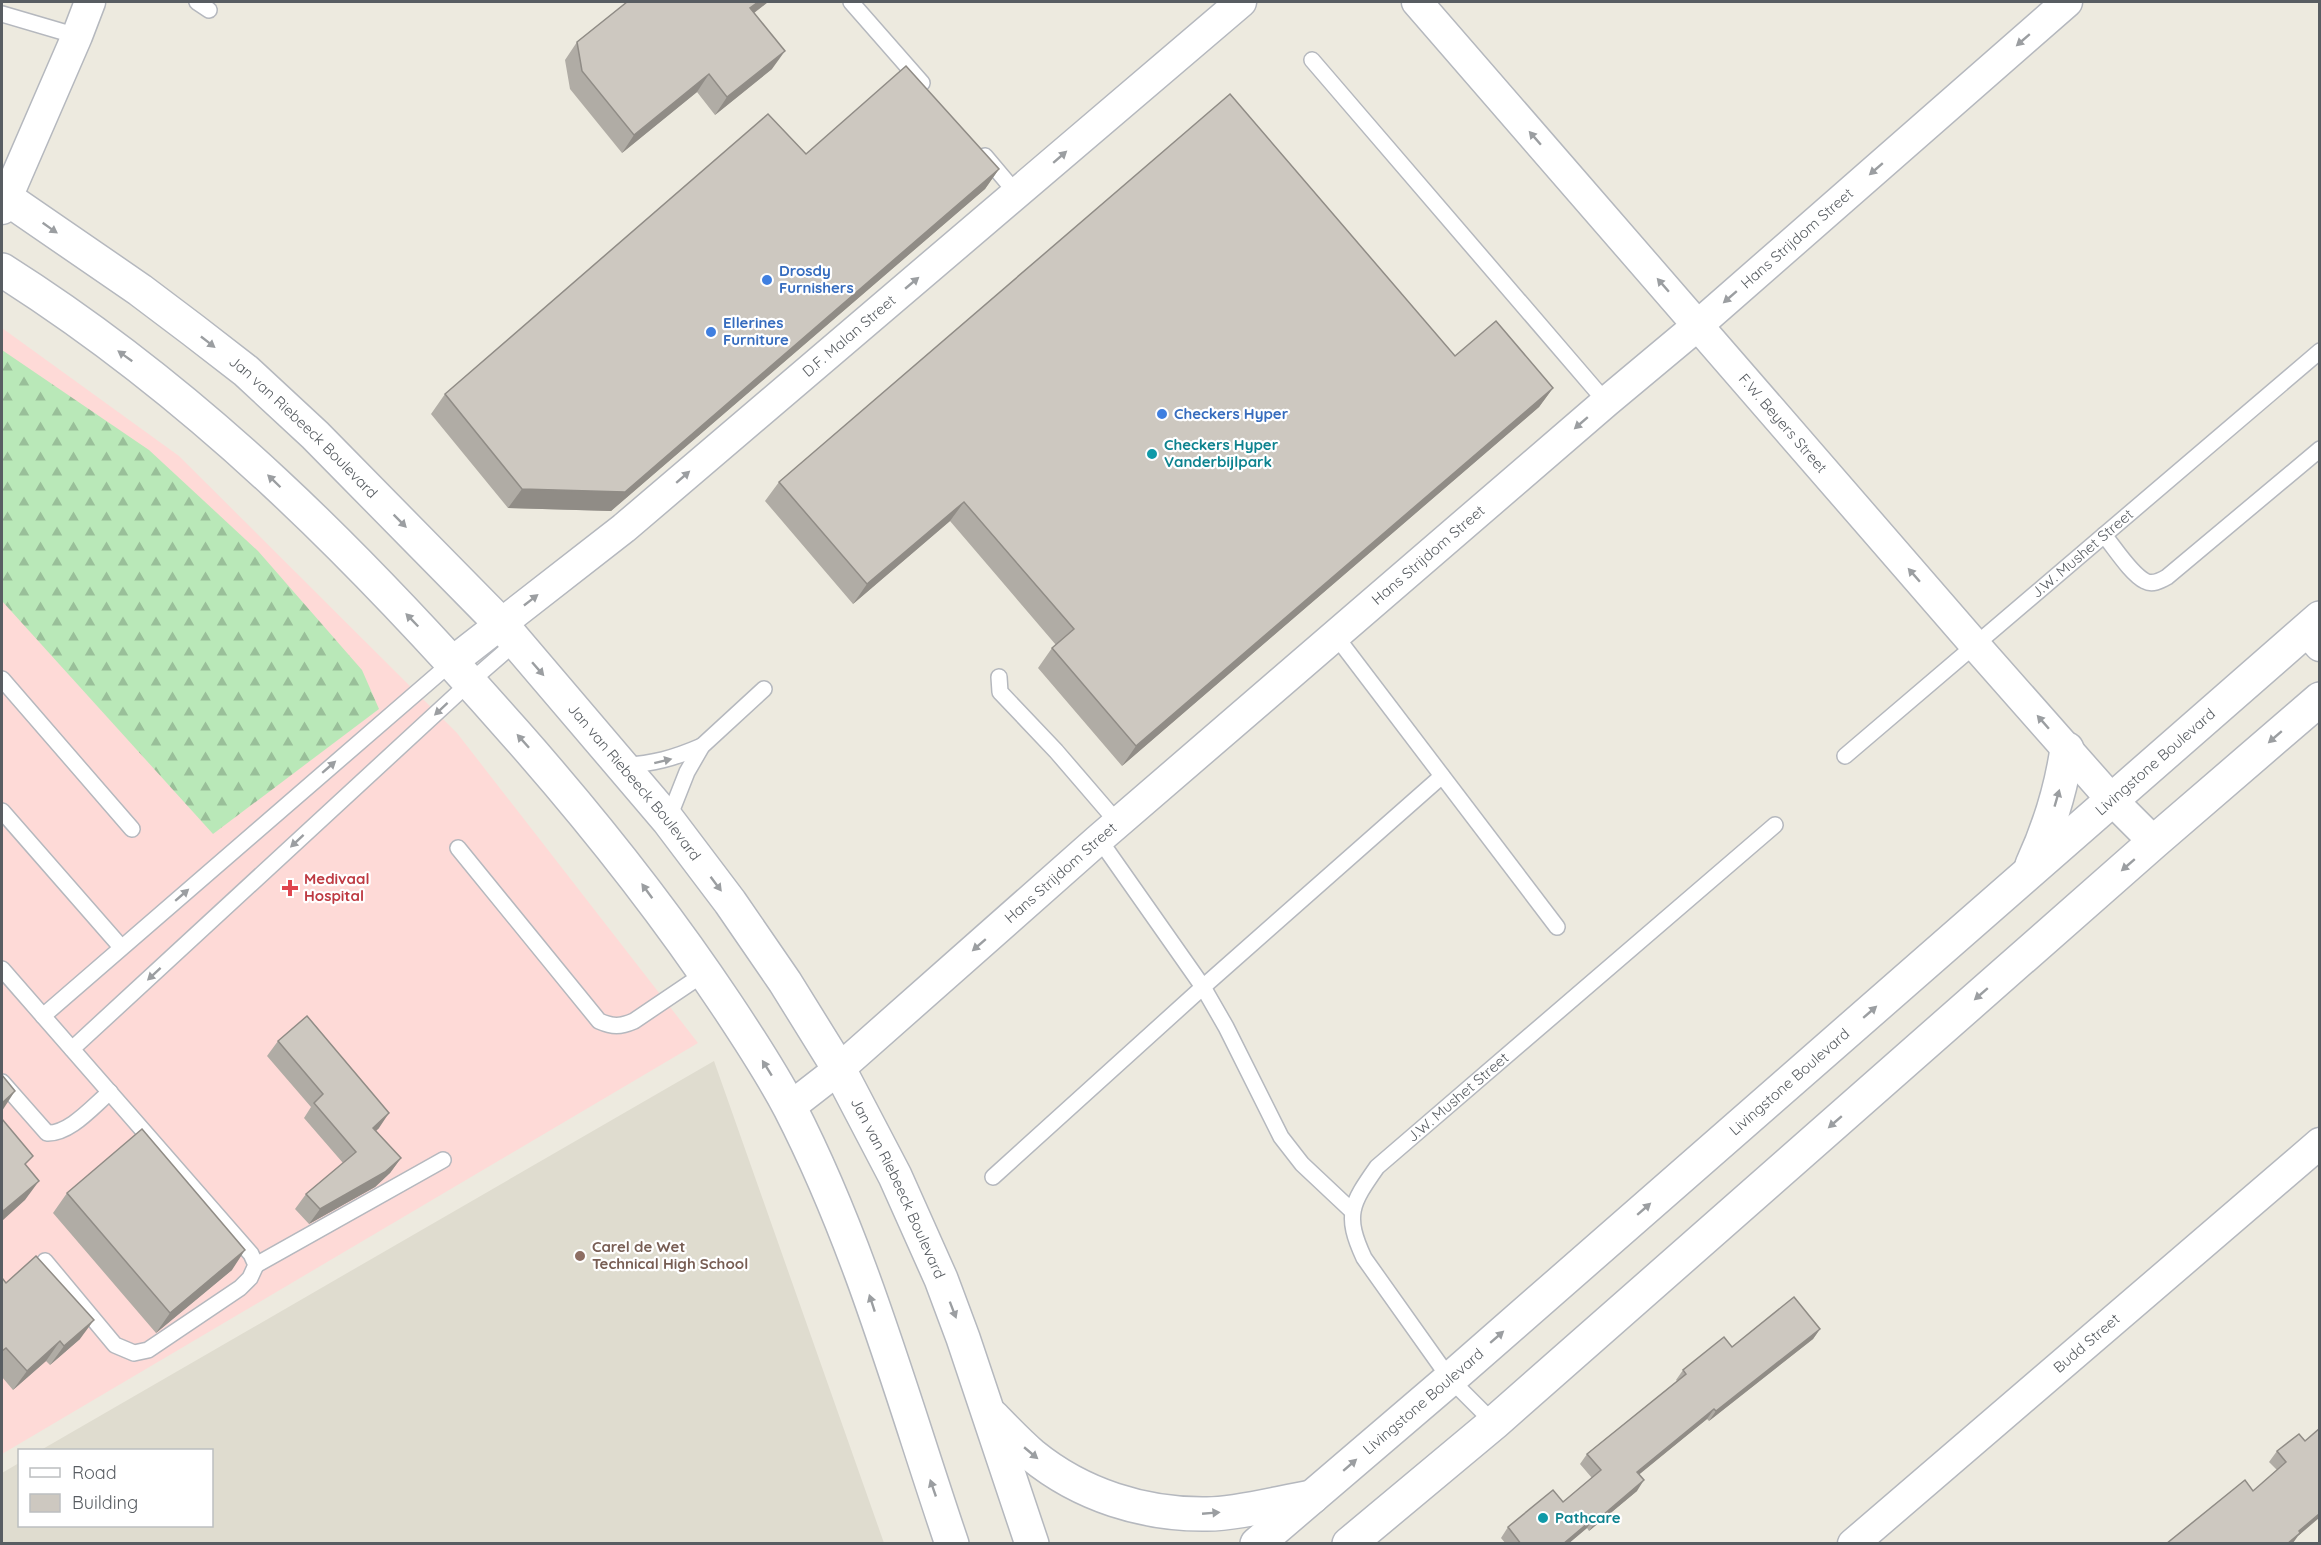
<svg xmlns="http://www.w3.org/2000/svg" width="2321" height="1545" viewBox="0 0 2321 1545" font-family="Quicksand,sans-serif">
<style>
.education{fill:#dfdccf}
.medical{fill:#fedad7}
.forest{fill:url(#forest-firs)}
.lines{fill:none;stroke-linecap:round;stroke-linejoin:round}
.service-casing{stroke:#b5b8be;stroke-width:18}
.minor-casing{stroke:#b5b8be;stroke-width:33}
.tertiary-casing{stroke:#b5b8be;stroke-width:36}
.service{stroke:#fff;stroke-width:15}
.minor{stroke:#fff;stroke-width:30}
.tertiary{stroke:#fff;stroke-width:33}
.wall{fill:#b0aca5}
.shaded-wall{fill:#908c86}
.building{fill:#cdc8c0;stroke:#908c86;stroke-width:1.5}
.oneway{fill:#9b9ea1}
.shop-dot{fill:#3f7fe0;stroke:#fff;stroke-width:2}
.culture-dot{fill:#0f9aa8;stroke:#fff;stroke-width:2}
.health-dot{fill:#e0444e;stroke:#fff;stroke-width:2}
.education-dot{fill:#8d6e63;stroke:#fff;stroke-width:2}
.labels{text-anchor:middle;stroke-width:4.5;stroke-linejoin:round;paint-order:stroke}
.street-label{font-size:15px;fill:#585d62;stroke:#fff}
.shop-label{font-size:15px;font-weight:bold;fill:#366cbe;stroke:#fff;text-anchor:start}
.culture-label{font-size:15px;font-weight:bold;fill:#0d838f;stroke:#fff;text-anchor:start}
.health-label{font-size:15px;font-weight:bold;fill:#be3a42;stroke:#fff;text-anchor:start}
.education-label{font-size:15px;font-weight:bold;fill:#785e54;stroke:#fff;text-anchor:start}
</style>
<defs>
<pattern id="forest-firs" width="22" height="20" patternUnits="userSpaceOnUse" patternTransform="scale(1.5)"><rect width="22" height="20" fill="#b9e8b8"/><path d="M5 1l3.5 6h-7zM16 11l3.5 6h-7z" fill="#99bf99"/></pattern>
</defs>
<rect width="100%" height="100%" fill="#edeadf"/>
<!-- education -->
<path class="education" d="M 714,1061 L 884,1543 L 2,1543 L 2,1473 L 19,1463 L 20,1526 L 212,1526 L 212,1450 L 41,1450 Z"/>
<!-- medical -->
<path class="medical" d="M 2,328 L 179,456 L 457,733 L 698,1043 L 2,1454 Z"/>
<!-- forest -->
<path class="forest" d="M 2,350 L 149,450 L 258,551 L 362,670 L 379,709 L 213,834 L 2,601 Z"/>
<g class="lines">
<defs>
<g id="service">
<path d="M 197,2 L 209,10"/>
<path d="M 851,2 L 922,83"/>
<path d="M 2,14 L 77,36"/>
<path d="M 1312,60 L 1606,402"/>
<path d="M 985,156 L 1017,194"/>
<path d="M 2104,535 C 2114,547 2131,574 2145,581 C 2152,585 2160,581 2167,577 L 2320,449"/>
<path d="M 1335,635 L 1557,927"/>
<path d="M 999,677 L 1000,692 L 1056,751 L 1118,823"/>
<path d="M 2,679 L 132,829"/>
<path id="s1" d="M 1845,756 L 2320,351"/>
<path d="M 622,766 C 655,763 672,759 702,746"/>
<path d="M 2,811 L 121,947"/>
<path d="M 668,820 L 687,772 L 702,746 L 764,689"/>
<path d="M 1099,839 L 1203,987 L 1226,1027 L 1281,1137 L 1302,1164 L 1352,1211"/>
<path d="M 458,848 L 599,1021 C 613,1027 620,1027 634,1021 L 705,973"/>
<path d="M 2,969 L 251,1254 L 256,1265 L 250,1278 L 240,1288 L 148,1350 L 134,1353 L 115,1345 L 45,1261"/>
<path d="M 43,1016 L 452,662"/>
<path d="M 72,1049 L 470,682 L 516,642"/>
<path d="M 2,1082 L 47,1133 C 70,1134 93,1106 110,1092"/>
<path d="M 993,1177 L 1203,987 L 1442,776"/>
<path d="M 256,1265 L 443,1160"/>
<path id="s2" d="M 1494,1423 L 1450,1379 L 1364,1258 C 1344,1215 1351,1204 1377,1167 L 1775,825"/>
</g>
<g id="minor">
<path id="s3" d="M 1417,2 L 1975,645 L 2111,799 L 2154,842"/>
<path d="M 2,209 L 77,36 L 90,2"/>
<path d="M 2306,630 L 2320,646"/>
<path id="s4" d="M 452,662 L 624,528 L 1241,2"/>
<path id="s5" d="M 790,1107 L 839,1069 L 1099,839 L 1606,402 L 1697,326 L 2067,2"/>
<path id="s6" d="M 1853,1544 L 2320,1143"/>
</g>
<g id="tertiary">
<path id="s7" d="M 2,195 L 140,290 L 193,330 L 246,371 L 315,435 L 501,624 L 668,820 L 730,902 L 785,982 L 839,1069 L 895,1176 L 941,1279 L 963,1338 L 1032,1544"/>
<path d="M 2,270 C 201,396 360,557 515,733 C 591,819 662,908 726,1004 C 748,1037 771,1072 790,1108 C 861,1246 902,1397 952,1544"/>
<path d="M 2032,865 C 2049,828 2061,790 2067,749"/>
<path d="M 992,1416 C 1005,1429 1018,1443 1032,1455 C 1081,1495 1144,1515 1207,1514 C 1238,1514 1281,1502 1312,1497"/>
<path id="s8" d="M 1257,1544 L 1450,1379 L 2320,618"/>
<path d="M 1349,1544 L 1494,1423 L 2154,842 L 2320,699"/>
</g>
</defs>
<!-- service casing -->
<use href="#service" class="service-casing"/>
<!-- minor casing -->
<use href="#minor" class="minor-casing"/>
<!-- tertiary casing -->
<use href="#tertiary" class="tertiary-casing"/>
<!-- service -->
<use href="#service" class="service"/>
<!-- minor -->
<use href="#minor" class="minor"/>
<!-- tertiary -->
<use href="#tertiary" class="tertiary"/>
</g>
<!-- wall -->
<path class="wall" d="M 627,2 L 768,2 L 754,13 L 772,69 L 715,115 L 697,92 L 622,153 L 570,89 L 565,60 L 577,42 Z
M 806,154 L 999,169 L 985,189 L 611,511 L 508,508 L 431,414 L 445,394 Z
M 1455,356 L 1553,388 L 1539,407 L 1122,766 L 1038,668 L 1052,648 L 1056,645 L 950,521 L 853,604 L 765,501 L 779,482 Z
M 278,1041 L 379,1128 L 376,1131 L 401,1158 L 390,1173 L 375,1187 L 309,1224 L 295,1209 L 306,1194 L 343,1163 L 304,1118 L 311,1107 L 267,1056 Z
M 67,1193 L 232,1270 L 156,1333 L 53,1213 Z
M 2,1278 L 6,1283 L 80,1339 L 50,1365 L 46,1361 L 13,1390 L 2,1377 Z
M 1820,1329 L 1813,1339 L 1709,1421 L 1707,1419 L 1639,1474 L 1637,1491 L 1589,1531 L 1587,1528 L 1568,1544 L 1506,1544 L 1501,1538 L 1508,1527 L 1563,1502 L 1592,1478 L 1580,1464 L 1587,1454 L 1677,1381 L 1676,1380 L 1683,1370 L 1732,1347 Z
M 2305,1441 L 2298,1536 L 2253,1491 L 2277,1470 L 2269,1462 L 2277,1451 Z"/>
<!-- shaded-wall -->
<path class="shaded-wall" d="M 758,2 L 768,2 L 737,26 L 750,8 Z
M 785,51 L 772,69 L 715,115 L 727,97 Z
M 709,74 L 697,92 L 622,153 L 634,135 Z
M 999,169 L 985,189 L 611,511 L 508,508 L 522,489 Z
M 1553,388 L 1539,407 L 1122,766 L 1136,746 Z
M 964,502 L 950,521 L 853,604 L 867,584 Z
M 15,1091 L 2,1111 L 2,1103 Z
M 389,1113 L 379,1128 L 363,1143 L 373,1128 Z
M 401,1158 L 390,1173 L 375,1187 L 309,1224 L 320,1209 Z
M 39,1181 L 25,1200 L 2,1221 L 2,1214 L 3,1211 Z
M 245,1250 L 232,1270 L 156,1333 L 170,1313 Z
M 94,1320 L 80,1339 L 50,1365 L 64,1346 Z
M 1820,1329 L 1813,1339 L 1709,1421 L 1716,1411 Z
M 60,1341 L 46,1361 L 13,1390 L 27,1371 Z
M 1714,1409 L 1707,1419 L 1630,1482 L 1637,1472 Z
M 1644,1480 L 1637,1491 L 1589,1531 L 1596,1521 Z
M 2319,1514 L 2319,1518 L 2298,1536 L 2293,1543 L 2287,1544 L 2299,1531 Z
M 1594,1518 L 1587,1528 L 1568,1544 L 1563,1544 Z"/>
<!-- building -->
<path class="building" d="M 627,2 L 758,2 L 750,8 L 785,51 L 727,97 L 709,74 L 634,135 L 582,71 L 577,42 Z
M 906,66 L 999,169 L 625,492 L 522,489 L 445,394 L 768,114 L 806,154 Z
M 1230,94 L 1455,356 L 1496,321 L 1553,388 L 1136,746 L 1052,648 L 1074,629 L 964,502 L 867,584 L 779,482 Z
M 307,1016 L 389,1113 L 373,1128 L 401,1158 L 385,1172 L 320,1209 L 306,1194 L 356,1152 L 314,1103 L 323,1094 L 278,1041 Z
M 2,1075 L 15,1091 L 2,1103 Z
M 2,1119 L 33,1156 L 25,1164 L 39,1181 L 3,1211 L 2,1209 Z
M 142,1129 L 245,1250 L 170,1313 L 67,1193 Z
M 36,1256 L 94,1320 L 64,1346 L 60,1341 L 27,1371 L 6,1348 L 2,1351 L 2,1278 L 6,1283 Z
M 1794,1297 L 1820,1329 L 1716,1411 L 1714,1409 L 1637,1472 L 1644,1480 L 1596,1521 L 1594,1518 L 1563,1544 L 1521,1544 L 1508,1527 L 1553,1490 L 1563,1502 L 1601,1470 L 1587,1454 L 1686,1374 L 1683,1370 L 1724,1337 L 1732,1347 Z
M 2319,1429 L 2319,1514 L 2299,1531 L 2300,1533 L 2287,1544 L 2166,1544 L 2245,1480 L 2253,1491 L 2286,1462 L 2277,1451 L 2299,1434 L 2305,1441 Z"/>
<!-- one-way arrows -->
<defs><path id="oneway-solid" d="M-6-.8H1V-3.2L6.5 0L1 3.2V.8H-6Z" transform="scale(1.5)"/></defs>
<g class="oneway">
<use href="#oneway-solid" transform="translate(2023 40) rotate(139)"/>
<use href="#oneway-solid" transform="translate(1535 138) rotate(-131)"/>
<use href="#oneway-solid" transform="translate(1060 157) rotate(-41)"/>
<use href="#oneway-solid" transform="translate(1876 169) rotate(139)"/>
<use href="#oneway-solid" transform="translate(50 228) rotate(35)"/>
<use href="#oneway-solid" transform="translate(912 283) rotate(-40)"/>
<use href="#oneway-solid" transform="translate(1663 285) rotate(-131)"/>
<use href="#oneway-solid" transform="translate(1730 297) rotate(139)"/>
<use href="#oneway-solid" transform="translate(208 342) rotate(38)"/>
<use href="#oneway-solid" transform="translate(125 356) rotate(-144)"/>
<use href="#oneway-solid" transform="translate(1581 423) rotate(139)"/>
<use href="#oneway-solid" transform="translate(683 477) rotate(-41)"/>
<use href="#oneway-solid" transform="translate(274 481) rotate(-136)"/>
<use href="#oneway-solid" transform="translate(400 521) rotate(45)"/>
<use href="#oneway-solid" transform="translate(1914 575) rotate(-131)"/>
<use href="#oneway-solid" transform="translate(531 600) rotate(-38)"/>
<use href="#oneway-solid" transform="translate(412 620) rotate(-134)"/>
<use href="#oneway-solid" transform="translate(538 669) rotate(49)"/>
<use href="#oneway-solid" transform="translate(441 709) rotate(137)"/>
<use href="#oneway-solid" transform="translate(2043 722) rotate(-131)"/>
<use href="#oneway-solid" transform="translate(2275 737) rotate(139)"/>
<use href="#oneway-solid" transform="translate(523 741) rotate(-132)"/>
<use href="#oneway-solid" transform="translate(663 761) rotate(-14)"/>
<use href="#oneway-solid" transform="translate(329 767) rotate(-41)"/>
<use href="#oneway-solid" transform="translate(2057 798) rotate(-74)"/>
<use href="#oneway-solid" transform="translate(297 841) rotate(137)"/>
<use href="#oneway-solid" transform="translate(2128 865) rotate(139)"/>
<use href="#oneway-solid" transform="translate(716 884) rotate(53)"/>
<use href="#oneway-solid" transform="translate(647 891) rotate(-126)"/>
<use href="#oneway-solid" transform="translate(182 895) rotate(-41)"/>
<use href="#oneway-solid" transform="translate(979 945) rotate(139)"/>
<use href="#oneway-solid" transform="translate(154 974) rotate(137)"/>
<use href="#oneway-solid" transform="translate(1981 994) rotate(139)"/>
<use href="#oneway-solid" transform="translate(1870 1012) rotate(-41)"/>
<use href="#oneway-solid" transform="translate(767 1068) rotate(-122)"/>
<use href="#oneway-solid" transform="translate(1835 1122) rotate(139)"/>
<use href="#oneway-solid" transform="translate(1644 1209) rotate(-41)"/>
<use href="#oneway-solid" transform="translate(872 1303) rotate(-108)"/>
<use href="#oneway-solid" transform="translate(953 1310) rotate(69)"/>
<use href="#oneway-solid" transform="translate(1497 1337) rotate(-41)"/>
<use href="#oneway-solid" transform="translate(1031 1453) rotate(40)"/>
<use href="#oneway-solid" transform="translate(1350 1465) rotate(-41)"/>
<use href="#oneway-solid" transform="translate(933 1488) rotate(-109)"/>
<use href="#oneway-solid" transform="translate(1211 1513) rotate(-5)"/>
</g>
<!-- markers -->
<g class="shop-dot">
<circle cx="767" cy="280" r="6"/>
<circle cx="711" cy="332" r="6"/>
<circle cx="1162" cy="414" r="6"/>
</g>
<g class="culture-dot">
<circle cx="1152" cy="454" r="6"/>
<circle cx="1543" cy="1518" r="6"/>
</g>
<path class="health-dot" d="M287 879h6v6h6v6h-6v6h-6v-6h-6v-6h6z"/>
<circle class="education-dot" cx="580" cy="1256" r="6"/>
<g class="labels">
<!-- street labels -->
<g class="street-label">
<text dy="5" stroke="none"><textPath href="#s5" startOffset="1330">Hans Strijdom Street</textPath></text>
<text dy="5" stroke="none"><textPath href="#s4" startOffset="514">D.F. Malan Street</textPath></text>
<text dy="5" stroke="none"><textPath href="#s3" startOffset="558">F.W. Beyers Street</textPath></text>
<text dy="5" stroke="none"><textPath href="#s7" startOffset="381">Jan van Riebeeck Boulevard</textPath></text>
<text dy="5" stroke="none"><textPath href="#s1" startOffset="312">J.W. Mushet Street</textPath></text>
<text dy="5" stroke="none"><textPath href="#s5" startOffset="844">Hans Strijdom Street</textPath></text>
<text dy="5" stroke="none"><textPath href="#s8" startOffset="1191">Livingstone Boulevard</textPath></text>
<text dy="5" stroke="none"><textPath href="#s7" startOffset="867">Jan van Riebeeck Boulevard</textPath></text>
<text dy="5" stroke="none"><textPath href="#s5" startOffset="358">Hans Strijdom Street</textPath></text>
<text dy="5" stroke="none"><textPath href="#s8" startOffset="705">Livingstone Boulevard</textPath></text>
<text dy="5" stroke="none"><textPath href="#s2" startOffset="417">J.W. Mushet Street</textPath></text>
<text dy="5" stroke="none"><textPath href="#s7" startOffset="1353">Jan van Riebeeck Boulevard</textPath></text>
<text dy="5" stroke="none"><textPath href="#s6" startOffset="308">Budd Street</textPath></text>
<text dy="5" stroke="none"><textPath href="#s8" startOffset="219">Livingstone Boulevard</textPath></text>
</g>
<!-- shop labels -->
<g class="shop-label">
<text x="779" y="276">Drosdy<tspan x="779" dy="17">Furnishers</tspan></text>
<text x="723" y="328">Ellerines<tspan x="723" dy="17">Furniture</tspan></text>
<text x="1174" y="419">Checkers Hyper</text>
</g>
<!-- culture labels -->
<g class="culture-label">
<text x="1164" y="450">Checkers Hyper<tspan x="1164" dy="17">Vanderbijlpark</tspan></text>
<text x="1555" y="1523">Pathcare</text>
</g>
<!-- health labels -->
<g class="health-label">
<text x="304" y="884">Medivaal<tspan x="304" dy="17">Hospital</tspan></text>
</g>
<!-- education labels -->
<g class="education-label">
<text x="592" y="1252">Carel de Wet<tspan x="592" dy="17">Technical High School</tspan></text>
</g>
</g>
<!-- border -->
<rect width="2321" height="1545" fill="none" stroke="#585d62" stroke-width="6"/>
<!-- legend -->
<rect x="18" y="1449" width="195" height="78" fill="#ffffff" stroke="#bcbec0" stroke-width="1.5"/>
<rect x="30" y="1468" width="30" height="9" fill="#ffffff" stroke="#bcbec0" stroke-width="1.5"/>
<text x="72" y="1479" font-size="18" fill="#585d62">Road</text>
<rect x="30" y="1494" width="30" height="18" fill="#cdc8c0" stroke="#bcbec0" stroke-width="1.5"/>
<text x="72" y="1509" font-size="18" fill="#585d62">Building</text>
</svg>
